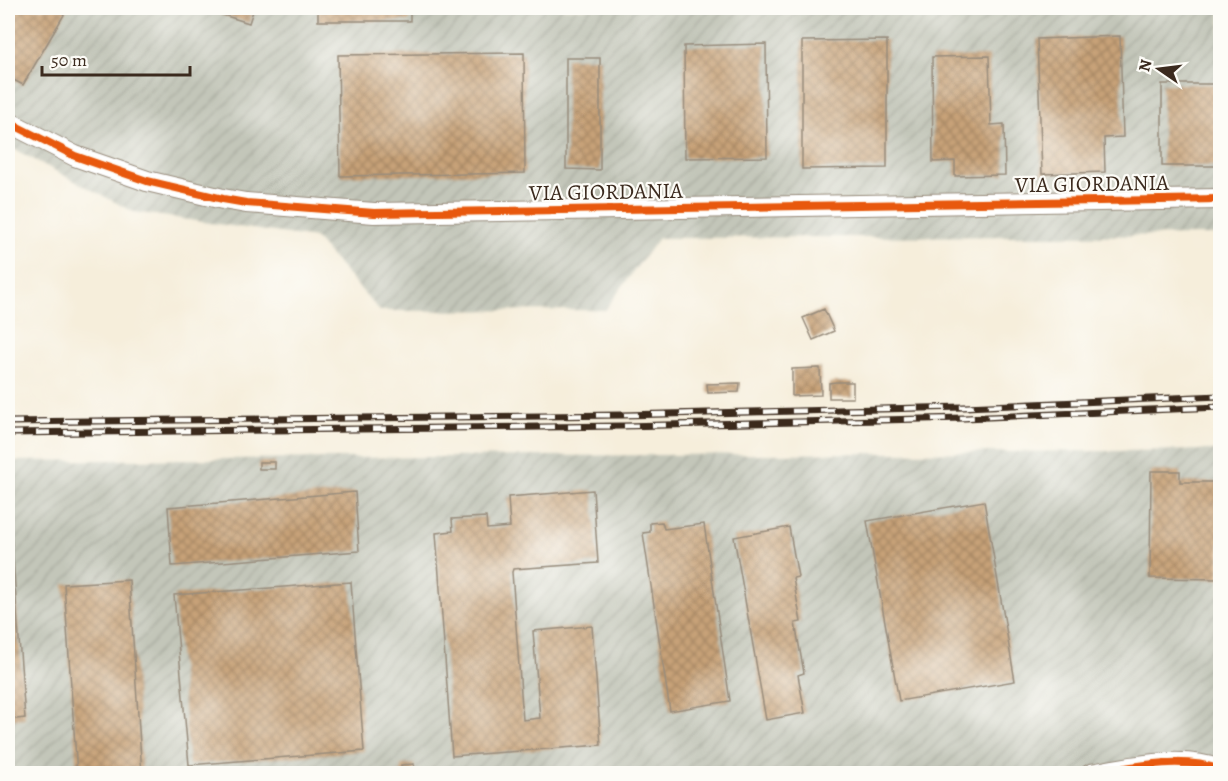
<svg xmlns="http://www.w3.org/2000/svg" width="1228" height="781" viewBox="0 0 1228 781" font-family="Alegreya,serif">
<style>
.industrial{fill:url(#industrial-furrows)}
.building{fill:url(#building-cross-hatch)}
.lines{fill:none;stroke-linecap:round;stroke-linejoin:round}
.minor-casing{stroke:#988c7c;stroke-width:22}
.minor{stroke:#fff;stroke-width:20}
.rail-casing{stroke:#3b2a1e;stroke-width:7}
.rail{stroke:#fdfcf7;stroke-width:4.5;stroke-dasharray:14;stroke-linecap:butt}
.cycleway-casing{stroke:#fdfcf7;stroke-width:11}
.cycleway{stroke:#e8590c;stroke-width:8}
.labels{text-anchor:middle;stroke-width:4.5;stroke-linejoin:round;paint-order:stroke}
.street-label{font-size:22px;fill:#3b2a1e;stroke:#fdfcf7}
</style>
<defs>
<pattern id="industrial-furrows" width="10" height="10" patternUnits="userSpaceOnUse" patternTransform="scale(1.5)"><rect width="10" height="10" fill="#c3c6b9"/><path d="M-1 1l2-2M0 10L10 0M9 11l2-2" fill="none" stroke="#a8aa9f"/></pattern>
<pattern id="building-cross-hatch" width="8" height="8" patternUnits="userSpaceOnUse" patternTransform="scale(1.5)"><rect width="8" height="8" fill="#c7a278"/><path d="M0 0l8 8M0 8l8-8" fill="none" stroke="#a38462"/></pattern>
</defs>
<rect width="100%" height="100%" fill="#fdfcf7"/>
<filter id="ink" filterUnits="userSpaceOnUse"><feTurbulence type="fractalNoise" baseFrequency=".0167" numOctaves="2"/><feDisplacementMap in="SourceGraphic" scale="12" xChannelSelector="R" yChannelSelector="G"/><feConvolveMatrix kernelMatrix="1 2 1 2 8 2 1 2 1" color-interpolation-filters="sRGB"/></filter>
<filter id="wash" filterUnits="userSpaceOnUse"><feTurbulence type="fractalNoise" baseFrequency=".008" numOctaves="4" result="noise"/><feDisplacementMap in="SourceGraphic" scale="24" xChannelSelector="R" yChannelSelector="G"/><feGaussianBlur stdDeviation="1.35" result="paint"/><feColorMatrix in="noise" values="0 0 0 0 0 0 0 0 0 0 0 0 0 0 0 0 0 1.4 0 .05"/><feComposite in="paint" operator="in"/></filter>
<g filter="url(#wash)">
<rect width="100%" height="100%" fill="#f6eedb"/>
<!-- industrial -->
<path class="industrial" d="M 8,8 L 1220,8 L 1220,235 L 658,238 L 605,310 L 380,311 L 315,238 L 134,212 L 8,146 Z
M 1220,450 L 1220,773 L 8,773 L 8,461 Z"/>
<g id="blocks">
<!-- building -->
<path class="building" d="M 8,8 L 68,8 L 23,85 L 8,77 Z
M 200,8 L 254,8 L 249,23 Z
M 318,8 L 410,8 L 410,21 L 318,21 Z
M 1120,36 L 1123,137 L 1104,138 L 1105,172 L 1042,174 L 1037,39 Z
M 887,40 L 887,168 L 802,169 L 802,41 Z
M 766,44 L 767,157 L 685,158 L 684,46 Z
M 524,53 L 525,173 L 340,176 L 338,55 Z
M 989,56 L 991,125 L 1004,124 L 1005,175 L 955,176 L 955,161 L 933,162 L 932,57 Z
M 566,58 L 600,58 L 600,170 L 566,169 Z
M 1162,84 L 1220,84 L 1220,166 L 1162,166 Z
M 824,309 L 834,331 L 813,340 L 803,318 Z
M 820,368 L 821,395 L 792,396 L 792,369 Z
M 836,382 L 853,382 L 853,398 L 829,398 L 829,383 Z
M 740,383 L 739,392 L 708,393 L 707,384 Z
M 259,462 L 275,462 L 275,469 L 259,469 Z
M 1151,471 L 1180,471 L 1180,482 L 1220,482 L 1220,579 L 1150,578 Z
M 593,490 L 598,563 L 513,569 L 512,572 L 523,720 L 540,718 L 533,631 L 592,626 L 601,745 L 452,756 L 436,533 L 453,531 L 452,519 L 486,517 L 487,529 L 510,527 L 508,497 Z
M 355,492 L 359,551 L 172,566 L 168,507 Z
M 984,501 L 1015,681 L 899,701 L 867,521 Z
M 8,507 L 9,507 L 25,718 L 8,720 Z
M 662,522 L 664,529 L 704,524 L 730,701 L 670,711 L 643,533 L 650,532 L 650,523 Z
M 789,527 L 798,577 L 793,578 L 801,622 L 795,623 L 804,673 L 798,675 L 805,713 L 766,720 L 734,537 Z
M 129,580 L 142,774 L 77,774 L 64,584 Z
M 351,582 L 364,751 L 189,765 L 174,595 Z
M 414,764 L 415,774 L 401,774 L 401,765 Z"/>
</g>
</g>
<g filter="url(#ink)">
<use href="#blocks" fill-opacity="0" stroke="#988c7c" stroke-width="1.5"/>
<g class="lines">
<defs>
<path id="minor" d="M 8,122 L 75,156 L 147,181 L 223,199 L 246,203 L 374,213 L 1220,199
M 1091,774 C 1131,767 1181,755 1220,770"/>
</defs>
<!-- minor casing -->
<use href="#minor" class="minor-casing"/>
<!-- minor -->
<use href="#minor" class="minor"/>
<defs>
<path id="rail" d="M 8,422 L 623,415 L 964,407 L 1220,396
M 8,433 L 623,426 L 964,418 L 1220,407"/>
</defs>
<!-- rail casing -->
<use href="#rail" class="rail-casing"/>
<!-- rail -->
<use href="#rail" class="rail"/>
<defs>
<path id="cycleway" d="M 8,122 L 75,156 L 147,181 L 223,199 L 246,203 L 374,213 L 1220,199
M 1091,774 C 1131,767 1181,755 1220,770"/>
</defs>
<!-- cycleway casing -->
<use href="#cycleway" class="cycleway-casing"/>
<!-- cycleway -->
<use href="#cycleway" class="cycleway"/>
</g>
</g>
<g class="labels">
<!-- street labels -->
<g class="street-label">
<text transform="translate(1092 183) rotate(-1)" y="8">VIA GIORDANIA</text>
<text transform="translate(606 191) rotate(-1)" y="8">VIA GIORDANIA</text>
</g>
</g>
<!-- margin -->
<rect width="1228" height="781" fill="none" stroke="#fdfcf7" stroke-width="30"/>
<!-- north arrow -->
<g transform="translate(1159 69) rotate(284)" stroke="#fdfcf7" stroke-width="4.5" paint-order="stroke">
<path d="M0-4.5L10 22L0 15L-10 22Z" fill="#3b2a1e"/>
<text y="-9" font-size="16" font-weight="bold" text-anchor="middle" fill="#3b2a1e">N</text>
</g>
<!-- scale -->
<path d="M42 66v9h148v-9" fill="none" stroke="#3b2a1e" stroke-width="3"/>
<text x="51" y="66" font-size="18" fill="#3b2a1e" stroke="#fdfcf7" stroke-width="4.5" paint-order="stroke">50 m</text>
</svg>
